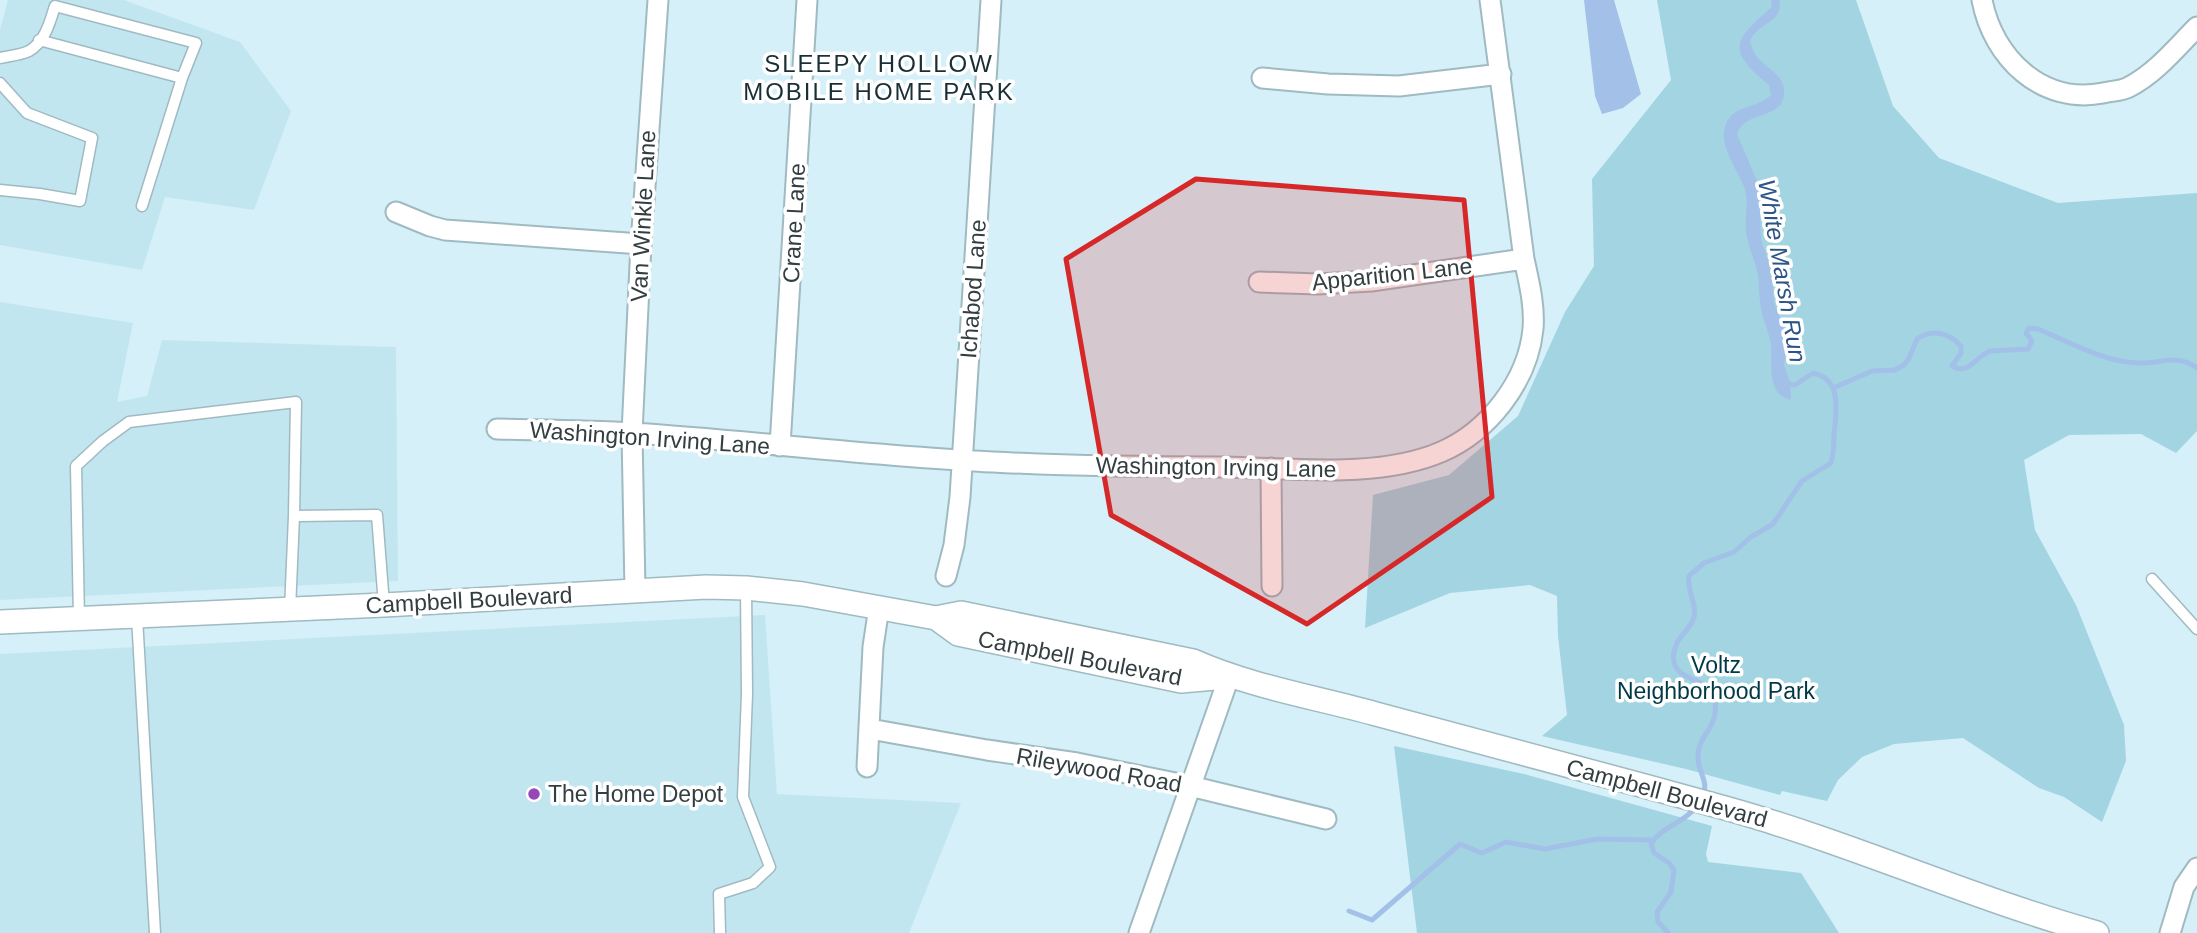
<svg xmlns="http://www.w3.org/2000/svg" width="2197" height="933" viewBox="0 0 2197 933" font-family="Helvetica,sans-serif">
<style>
.built{fill:#c2e6f0}
.green{fill:#a2d4e2}
.water{fill:#a3c0e8}
.lines{fill:none;stroke-linecap:round;stroke-linejoin:round}
.stream{stroke:#a3c0e8;stroke-width:5}
.service-casing{stroke:#a0bac2;stroke-width:13}
.minor-casing{stroke:#a0bac2;stroke-width:23}
.tertiary-casing{stroke:#a0bac2;stroke-width:26}
.service{stroke:#fff;stroke-width:10}
.minor{stroke:#fff;stroke-width:19}
.tertiary{stroke:#fff;stroke-width:23}
.marked{fill:#d62828;fill-opacity:0.2;stroke:#d62828;stroke-width:5;stroke-linejoin:round}
.poi-dot{fill:#9648b8;stroke:#fff;stroke-width:2.5}
.labels{text-anchor:middle;stroke-width:7;stroke-linejoin:round;paint-order:stroke}
.street-label{font-size:23px;fill:#333e41;stroke:#fff}
.park-label{font-size:23px;fill:#003945;stroke:#fff}
.poi-label{font-size:23px;fill:#333e41;stroke:#fff;text-anchor:start}
.neighbourhood-label{font-size:24px;letter-spacing:2px;fill:#192f36;stroke:#fff}
.water-label{font-size:24px;font-style:italic;fill:#2d5487;stroke:#fff}
</style>
<rect width="100%" height="100%" fill="#d5f0f8"/>
<!-- built -->
<path class="built" d="M 8,0 L 124,0 L 240,42 L 291,111 L 254,210 L 165,197 L 142,270 L 0,245 L 0,30 Z
M 0,302 L 133,323 L 117,402 L 147,396 L 162,340 L 396,347 L 398,581 L 0,600 Z
M 765,615 L 777,794 L 961,803 L 909,933 L 0,933 L 0,654 Z"/>
<!-- green -->
<path class="green" d="M 1657,0 L 1856,0 L 1893,106 L 1939,158 L 2058,203 L 2197,193 L 2197,431 L 2176,453 L 2141,434 L 2069,435 L 2024,460 L 2035,530 L 2076,605 L 2124,725 L 2126,761 L 2102,822 L 2064,797 L 2039,788 L 1963,738 L 1894,744 L 1862,757 L 1838,780 L 1827,801 L 1782,791 L 1780,795 L 1686,769 L 1542,736 L 1567,715 L 1558,636 L 1557,596 L 1530,585 L 1450,593 L 1365,628 L 1373,495 L 1449,475 L 1518,416 L 1565,312 L 1594,266 L 1592,179 L 1671,80 Z
M 1394,746 L 1524,774 L 1712,826 L 1706,854 L 1708,862 L 1801,873 L 1839,933 L 1417,933 Z"/>
<!-- water -->
<path class="water" d="M 1584,0 L 1614,0 L 1641,94 L 1623,108 L 1602,114 L 1595,96 Z
M 1771,0 L 1779,0 C 1785,23 1755,23 1750,42 C 1752,48 1754,53 1757,57 C 1766,68 1783,74 1784,90 C 1786,121 1745,109 1737,134 L 1759,186 L 1761,240 L 1771,269 L 1774,303 L 1788,338 L 1784,365 L 1790,382 L 1791,400 C 1765,394 1773,363 1771,345 C 1769,332 1763,321 1761,309 C 1759,298 1759,287 1758,276 C 1756,261 1747,246 1746,230 C 1744,216 1750,201 1744,187 C 1738,170 1719,147 1725,127 C 1731,104 1757,109 1771,95 L 1769,85 C 1727,51 1732,41 1772,7 Z"/>
<g class="lines">
<!-- stream -->
<path class="stream" d="M 1833,388 L 1872,371 L 1895,370 L 1904,365 L 1909,358 L 1917,339 C 1932,328 1949,333 1961,346 L 1961,353 L 1952,366 C 1969,376 1976,356 1990,351 L 2028,349 L 2032,341 L 2026,333 L 2029,328 L 2038,329 C 2069,342 2105,362 2138,363 C 2162,364 2175,353 2197,368
M 1703,796 C 1709,781 1698,772 1698,758 C 1697,731 1725,729 1712,688 C 1693,678 1663,675 1677,643 C 1681,635 1690,628 1693,620 C 1699,606 1686,591 1689,576 L 1704,563 L 1734,552 L 1751,537 L 1773,524 L 1802,481 L 1831,463 C 1834,453 1834,445 1834,435 C 1836,412 1843,379 1813,373 L 1795,385 L 1786,384
M 1349,911 L 1372,920 L 1460,844 L 1482,853 L 1506,842 L 1545,849 L 1597,839 L 1653,840
M 1668,933 L 1658,922 L 1657,912 L 1671,892 L 1674,870 L 1669,863 L 1654,853 L 1651,844 C 1661,827 1684,823 1696,807"/>
<defs>
<path id="service" d="M 0,58 C 9,56 21,55 29,51 C 45,42 50,22 55,6 L 196,43 L 182,78 L 39,40
M 0,83 L 27,113 L 92,138 L 80,201 L 40,194 L 0,190
M 142,206 L 182,78
M 2152,579 L 2197,629
M 290,610 L 294,516
M 137,617 L 155,933
M 79,618 L 76,466 L 103,441 L 129,422 L 296,402 L 294,516 L 377,515 L 384,605
M 720,933 L 719,894 L 753,883 L 770,867 L 743,797 L 747,694 L 746,588"/>
<path id="minor" d="M 1982,0 C 1993,58 2042,105 2103,93 C 2111,91 2122,91 2129,87 C 2156,73 2176,48 2197,27
M 1262,78 L 1328,84 L 1399,86 L 1501,74
M 396,212 L 430,226 L 445,230 L 641,244
M 1259,282 L 1318,284 L 1371,281 L 1524,259
M 497,429 C 542,430 588,430 633,433 C 753,441 873,456 993,462 C 1070,466 1147,467 1224,467 C 1292,468 1378,479 1441,452 C 1488,432 1528,381 1533,329 C 1535,306 1529,282 1524,259 L 1490,0
M 780,446 L 807,0
M 1271,468 L 1272,586
M 946,576 L 954,545 L 960,497 L 991,0
M 635,591 L 632,433 L 641,244 L 658,0
M 870,729 L 987,750 L 1077,763 L 1190,786 L 1326,819
M 867,767 L 873,647 L 879,607
M 1139,933 L 1229,677
M 2170,933 L 2184,887 L 2197,868"/>
<path id="tertiary" d="M 936,618 L 958,634 L 1181,681 L 1227,677
M 0,622 L 384,605 L 706,587 L 746,588 L 803,594 L 936,618 L 961,613 L 1193,661 C 1252,687 1315,697 1376,714 C 1493,745 1609,776 1725,808 C 1851,843 1971,898 2097,933"/>
</defs>
<!-- service casing -->
<use href="#service" class="service-casing"/>
<!-- minor casing -->
<use href="#minor" class="minor-casing"/>
<!-- tertiary casing -->
<use href="#tertiary" class="tertiary-casing"/>
<!-- service -->
<use href="#service" class="service"/>
<!-- minor -->
<use href="#minor" class="minor"/>
<!-- tertiary -->
<use href="#tertiary" class="tertiary"/>
</g>
<!-- marked area -->
<path class="marked" d="M 1196,179 L 1464,200 L 1492,497 L 1307,624 L 1111,515 L 1066,259 Z"/>
<!-- markers -->
<circle class="poi-dot" cx="534" cy="794" r="7"/>
<g class="labels">
<!-- street labels -->
<g class="street-label">
<text transform="translate(643 216) rotate(-87)" y="8">Van Winkle Lane</text>
<text transform="translate(794 223) rotate(-87)" y="8">Crane Lane</text>
<text transform="translate(1392 274) rotate(-6)" y="8">Apparition Lane</text>
<text transform="translate(973 289) rotate(-86)" y="8">Ichabod Lane</text>
<text transform="translate(650 438) rotate(4)" y="8">Washington Irving Lane</text>
<text transform="translate(1216 467) rotate(1)" y="8">Washington Irving Lane</text>
<text transform="translate(469 600) rotate(-3)" y="8">Campbell Boulevard</text>
<text transform="translate(1080 658) rotate(11)" y="8">Campbell Boulevard</text>
<text transform="translate(1099 770) rotate(10)" y="8">Rileywood Road</text>
<text transform="translate(1667 793) rotate(15)" y="8">Campbell Boulevard</text>
</g>
<!-- park labels -->
<g class="park-label">
<text x="1716" y="673">Voltz<tspan x="1716" dy="26">Neighborhood Park</tspan></text>
</g>
<!-- poi labels -->
<g class="poi-label">
<text x="548" y="802">The Home Depot</text>
</g>
<!-- neighbourhood labels -->
<g class="neighbourhood-label">
<text x="879" y="72">SLEEPY HOLLOW<tspan x="879" dy="28">MOBILE HOME PARK</tspan></text>
</g>
<!-- water labels -->
<g class="water-label">
<text transform="translate(1782 271) rotate(80)" y="8">White Marsh Run</text>
</g>
</g>
</svg>
